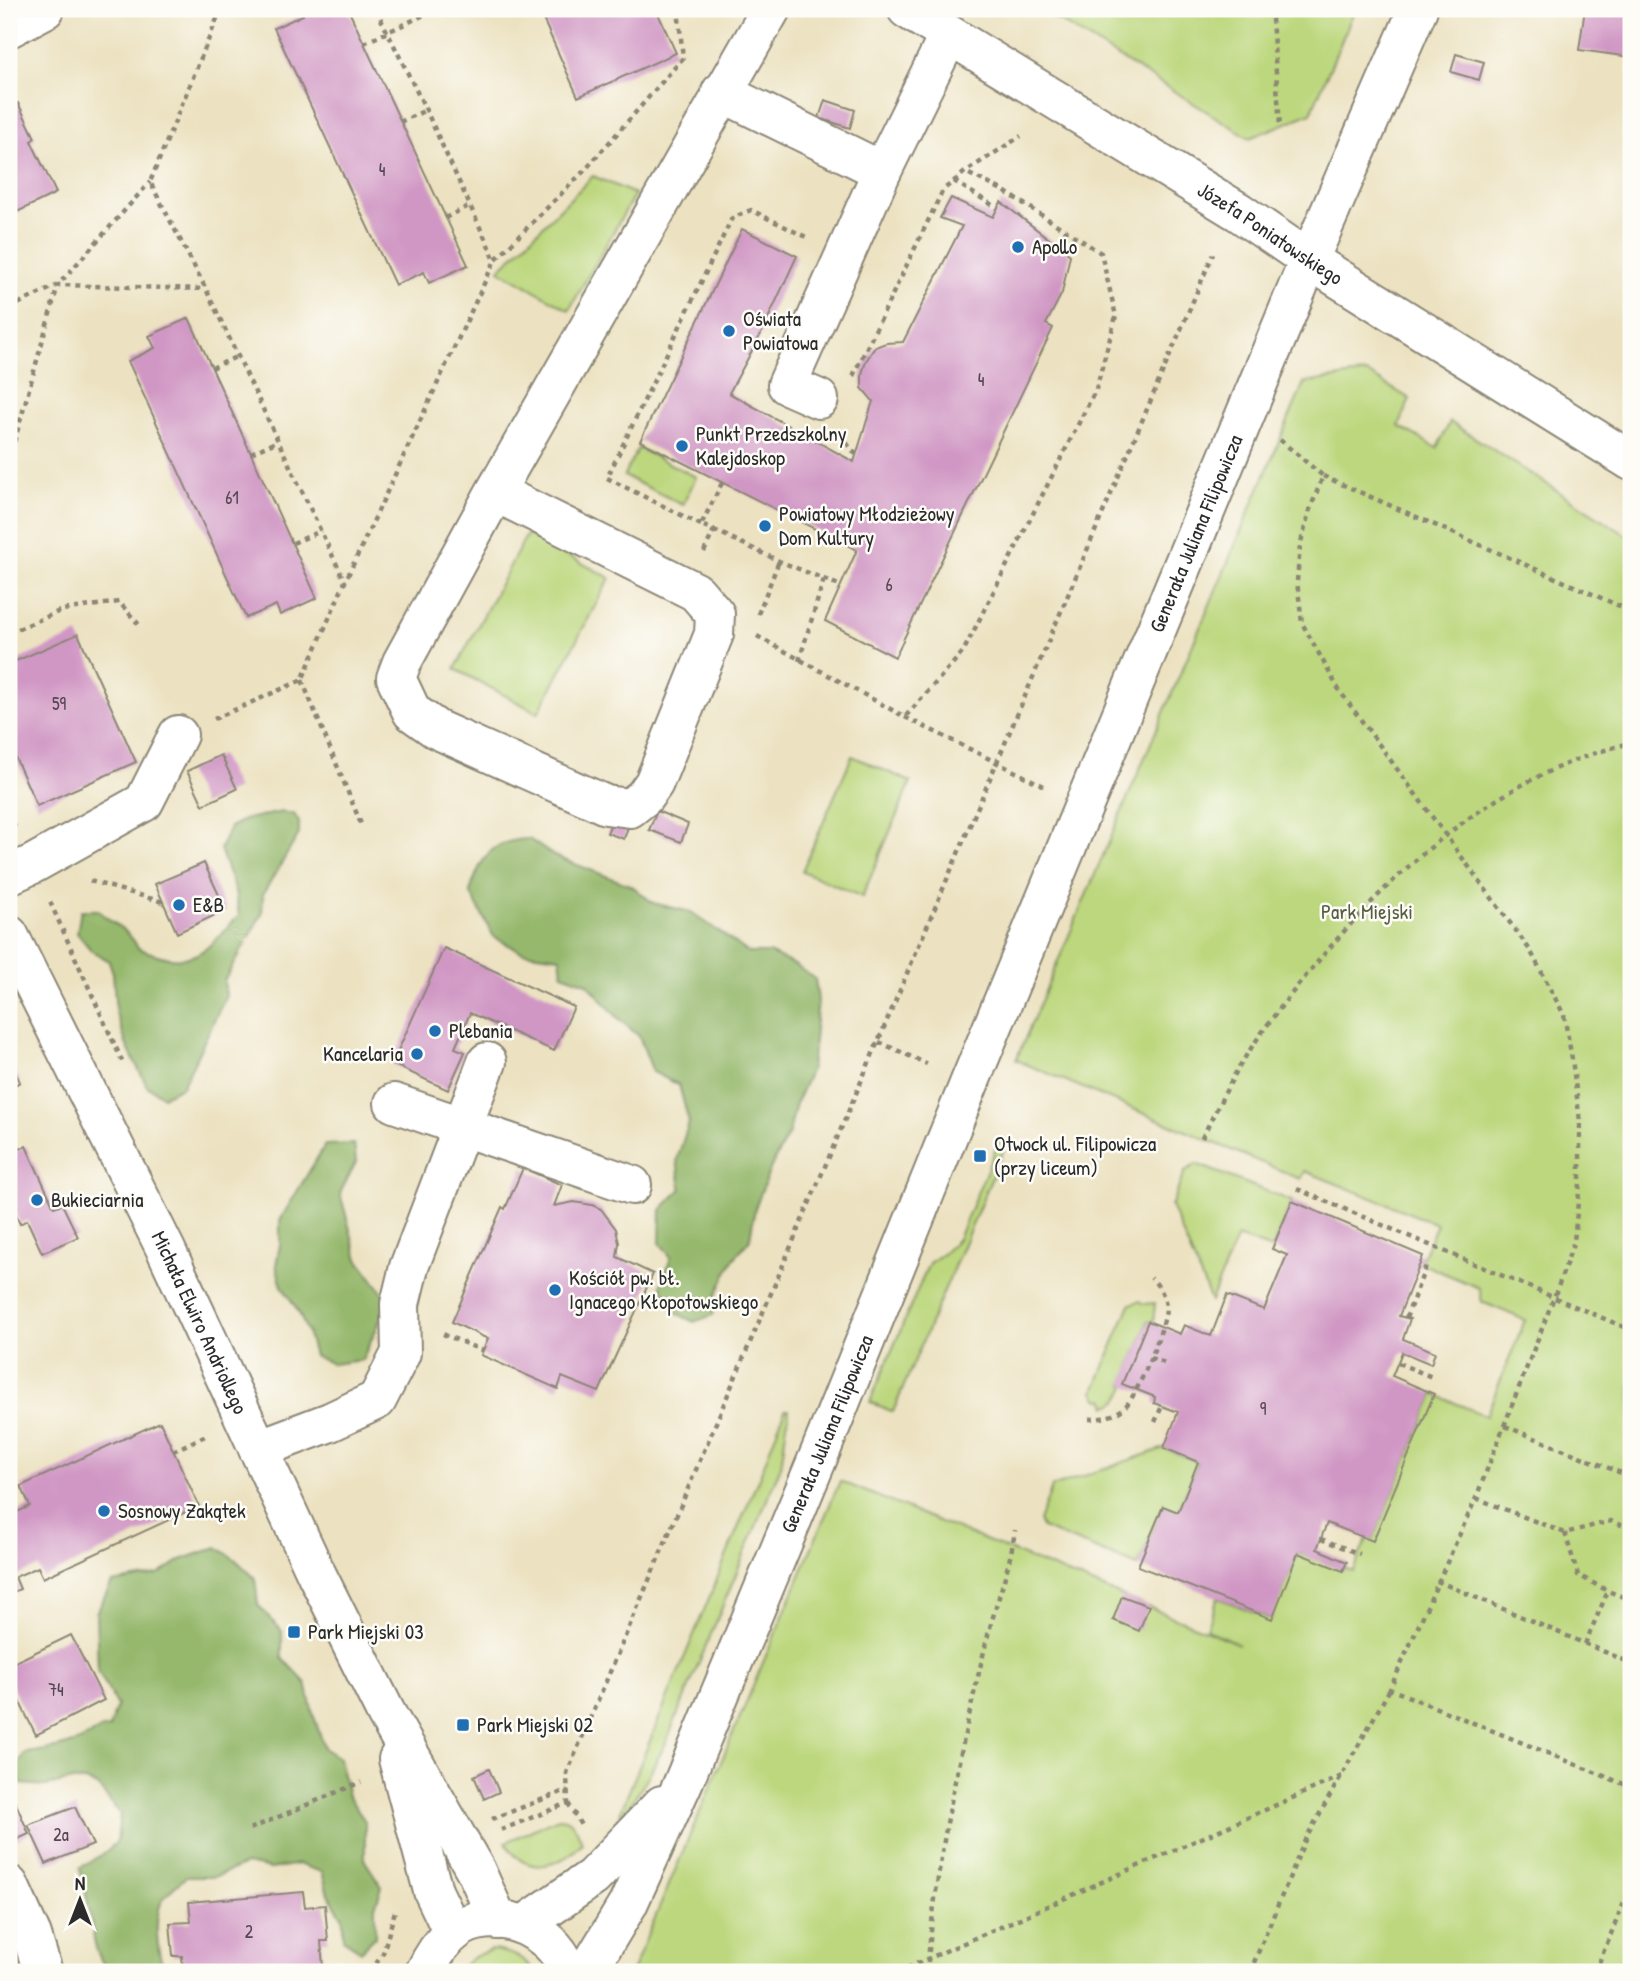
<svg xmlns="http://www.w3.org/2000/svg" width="1640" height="1981" viewBox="0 0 1640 1981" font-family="'Patrick Hand',sans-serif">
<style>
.green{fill:#bcd77d;stroke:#748154;stroke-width:2}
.forest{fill:#95b86c;stroke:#60724c;stroke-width:2}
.building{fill:#d097c4}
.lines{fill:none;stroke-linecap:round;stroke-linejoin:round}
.minor-casing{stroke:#8c8676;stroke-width:42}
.major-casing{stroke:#8c8676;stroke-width:42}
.path{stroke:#8c8676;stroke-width:4.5;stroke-dasharray:5 5;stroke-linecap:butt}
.minor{stroke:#fff;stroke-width:38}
.major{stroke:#fff;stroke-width:38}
.poi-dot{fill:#1f6fb2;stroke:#fdfcf7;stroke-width:2.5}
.labels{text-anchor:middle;stroke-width:5;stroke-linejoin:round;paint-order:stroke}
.number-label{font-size:18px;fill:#544651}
.street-label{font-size:21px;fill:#2b2b2b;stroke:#fdfcf7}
.poi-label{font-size:21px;fill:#2b2b2b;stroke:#fdfcf7;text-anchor:start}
.park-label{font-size:21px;fill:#565f44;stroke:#fdfcf7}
</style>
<rect width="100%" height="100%" fill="#fdfcf7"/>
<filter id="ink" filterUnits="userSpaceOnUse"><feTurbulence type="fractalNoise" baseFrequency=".0143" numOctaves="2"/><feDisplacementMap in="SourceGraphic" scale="14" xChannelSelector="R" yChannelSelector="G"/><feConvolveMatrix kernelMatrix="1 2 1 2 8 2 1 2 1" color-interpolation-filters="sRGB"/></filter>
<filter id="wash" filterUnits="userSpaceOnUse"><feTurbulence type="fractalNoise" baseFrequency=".00686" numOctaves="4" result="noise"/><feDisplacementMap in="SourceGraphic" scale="28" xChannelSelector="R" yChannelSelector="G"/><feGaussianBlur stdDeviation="1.57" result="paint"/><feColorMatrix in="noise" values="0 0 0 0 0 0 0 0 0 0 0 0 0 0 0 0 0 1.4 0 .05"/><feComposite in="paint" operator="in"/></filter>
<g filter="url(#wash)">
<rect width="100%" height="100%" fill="#ece2c1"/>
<!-- green -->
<path class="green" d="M 1040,9 L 1355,9 L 1311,113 L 1250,138 Z
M 593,176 L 635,194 L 569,310 L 499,270 Z
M 1367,373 L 1410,399 L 1399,426 L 1437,448 L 1450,422 L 1631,538 L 1631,1972 L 632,1972 L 840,1481 L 1239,1644 L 1206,1629 L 1218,1598 L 1271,1619 L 1298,1553 L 1353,1571 L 1367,1538 L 1373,1540 L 1434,1394 L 1486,1416 L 1525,1320 L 1482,1302 L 1479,1288 L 1420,1263 L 1437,1224 L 1305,1171 L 1301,1179 L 1016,1060 L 1304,383 Z
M 638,448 L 696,477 L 683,505 L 624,476 Z
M 527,534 L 610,578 L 538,713 L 455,669 Z
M 852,756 L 911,782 L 862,897 L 802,871 Z
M 999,1141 L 1006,1144 L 893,1412 L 870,1402 L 929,1263 L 944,1253 L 958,1239 Z
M 1196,1164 L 1292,1201 L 1272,1249 L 1237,1237 L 1211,1301 L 1171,1206 L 1185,1172 Z
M 1140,1301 L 1144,1304 L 1155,1303 L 1153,1323 L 1148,1321 L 1123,1384 L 1126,1386 C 1122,1395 1119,1404 1107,1406 L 1105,1400 L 1098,1399 L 1094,1391 L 1130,1304 Z
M 785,1410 L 789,1410 L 781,1466 L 664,1747 L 642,1787 L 615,1825 L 760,1475 Z
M 1164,1448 L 1198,1462 L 1178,1512 L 1163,1507 L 1138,1566 L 1042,1528 L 1039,1521 L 1052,1487 Z
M 558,1818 C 574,1818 577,1830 582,1843 C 560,1869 523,1877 506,1842 Z
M 492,1950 C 509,1952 524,1956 534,1972 L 458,1972 C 467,1960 477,1954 492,1950 Z"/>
<!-- forest -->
<path class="forest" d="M 282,812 L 294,814 L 299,822 L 299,834 L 263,894 L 262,914 L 224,981 L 226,996 L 182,1087 L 163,1096 L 147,1086 L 127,1046 L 116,1013 L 113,973 L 109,961 L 91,950 L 77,933 L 81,910 L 98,910 C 113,925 129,929 138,948 C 192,971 203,954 239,915 L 235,891 L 220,849 L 230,827 L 246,819 Z
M 529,839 L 554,856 L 632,886 L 653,903 L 691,912 L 749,953 L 769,953 L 795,965 L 815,979 L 818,1000 L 811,1069 L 796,1103 L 789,1133 L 771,1167 L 755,1208 L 750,1239 L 733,1260 L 716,1295 L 713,1315 L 694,1322 L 674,1312 L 661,1286 L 671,1257 L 660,1243 L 661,1210 L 681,1189 L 677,1160 L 689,1122 L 679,1085 L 653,1072 L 639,1036 L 620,1020 L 587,983 L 562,974 L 560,957 L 522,952 L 494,937 L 470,892 C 481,858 490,840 529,839 Z
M 354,1144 L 356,1162 L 340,1193 L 358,1259 L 389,1301 L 362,1360 L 333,1364 L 314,1356 L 307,1331 L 298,1311 L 282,1286 L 276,1265 L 280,1245 L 280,1220 L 325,1145 Z
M 217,1547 L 236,1560 L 255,1578 L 258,1605 L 282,1631 L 282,1658 L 306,1683 L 313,1714 L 325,1749 L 339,1758 L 348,1796 L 365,1821 L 365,1861 L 382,1887 L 375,1907 L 375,1937 L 361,1951 L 343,1939 L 343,1918 L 328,1894 L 322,1872 L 298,1864 L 271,1869 L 246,1864 L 214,1877 L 186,1877 C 177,1885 164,1894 160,1906 C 154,1924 157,1956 166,1972 L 109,1972 C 96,1956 94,1942 91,1921 C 89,1903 83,1885 80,1867 L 103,1854 L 117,1842 L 120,1814 L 98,1786 L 85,1781 L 68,1781 L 46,1786 L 21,1784 L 17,1766 L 25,1753 C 45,1751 61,1748 80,1741 C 93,1735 94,1729 109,1728 L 117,1706 L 98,1671 L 96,1613 L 112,1583 L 158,1575 L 181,1560 Z"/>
<g id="blocks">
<!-- building -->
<path class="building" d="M 301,9 L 348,9 L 468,265 L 429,283 L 424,272 L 395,285 L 274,28 L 303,15 Z
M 542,9 L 656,9 L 676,53 L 578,97 L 539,10 Z
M 1585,9 L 1631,9 L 1631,57 L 1579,50 Z
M 1456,54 L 1484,62 L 1479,80 L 1451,72 Z
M 825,100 L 855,110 L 850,128 L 819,118 Z
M 18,103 L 35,138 L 31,141 L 56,193 L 9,216 L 9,107 Z
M 951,198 L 993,217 L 1001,202 L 1070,255 L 1062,293 L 1046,324 L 1053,328 L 895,657 L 825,621 L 857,550 L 640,441 L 742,229 L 797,256 L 760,336 L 729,393 L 854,462 L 873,401 L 862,388 L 862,374 L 866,361 L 875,347 L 886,343 L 903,342 L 962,226 L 940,218 Z
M 189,318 L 317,598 L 280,615 L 276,605 L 246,618 L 128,361 L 155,348 L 149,336 Z
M 78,634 L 136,762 L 37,806 L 9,744 L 9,664 Z
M 221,755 L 237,789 L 203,805 L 187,771 Z
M 657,811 L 688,824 L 681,842 L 649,830 Z
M 612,821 L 628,827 L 624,839 L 607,833 Z
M 204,863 L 226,910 L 177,933 L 155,884 Z
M 444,948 L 574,1007 L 554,1051 L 470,1013 L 455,1048 L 465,1052 L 448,1090 L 392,1064 Z
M 9,1059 L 20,1082 L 9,1088 Z
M 26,1146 L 54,1207 L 62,1204 L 78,1237 L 42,1253 L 27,1220 L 20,1224 L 9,1199 L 9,1154 Z
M 523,1168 L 562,1185 L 554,1206 L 574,1202 L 592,1205 L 601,1209 L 616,1229 L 619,1243 L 617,1257 L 653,1274 L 599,1392 L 562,1377 L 558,1389 L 481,1355 L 488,1339 L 452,1322 L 502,1207 L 505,1209 Z
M 1292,1201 L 1423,1256 L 1399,1316 L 1410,1319 L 1403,1339 L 1435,1352 L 1431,1364 L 1402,1352 L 1392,1376 L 1434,1394 L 1373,1541 L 1327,1523 L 1317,1549 L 1347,1562 L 1343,1571 L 1298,1553 L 1272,1619 L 1138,1566 L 1163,1506 L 1178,1512 L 1198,1462 L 1164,1448 L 1178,1412 L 1154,1403 L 1155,1397 L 1122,1384 L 1148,1321 L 1180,1334 L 1184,1325 L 1211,1336 L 1227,1295 L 1264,1310 L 1287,1255 L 1272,1249 Z
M 160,1422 L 199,1506 L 43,1578 L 38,1567 L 15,1577 L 20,1589 L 9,1594 L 9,1516 L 30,1506 L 21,1486 Z
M 1122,1596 L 1149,1606 L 1139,1631 L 1113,1620 Z
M 71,1635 L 104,1700 L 36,1735 L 9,1681 L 9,1665 Z
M 489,1769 L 499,1792 L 484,1799 L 474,1776 Z
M 14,1799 L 29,1834 L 9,1843 L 9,1802 Z
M 75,1807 L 93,1845 L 46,1864 L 28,1825 Z
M 303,1892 L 305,1907 L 325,1905 L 328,1941 L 321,1941 L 323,1967 L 266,1972 L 183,1972 L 182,1956 L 173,1956 L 170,1923 L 191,1922 L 189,1902 Z"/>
</g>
</g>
<g filter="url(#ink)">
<use href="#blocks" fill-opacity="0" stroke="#8c8676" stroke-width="2"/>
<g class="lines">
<defs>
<g id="minor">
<path id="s1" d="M 907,9 L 1239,212 L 1309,260 L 1631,461"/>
<path d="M 9,28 L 45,9"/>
<path d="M 721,92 L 882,171"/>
<path d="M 819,399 L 787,385 L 882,171 L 949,35"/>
<path d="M 495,492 L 696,592 L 715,614 L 714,634 L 654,783 L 644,797 L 630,808 L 606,805 L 436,729 L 412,712 L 396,678 L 402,662 L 495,492 L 771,9"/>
<path d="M 9,875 L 33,864 L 144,802 L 178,735"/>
<path id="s2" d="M 9,935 L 166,1250 L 317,1575 L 386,1713 L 476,1871 L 498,1920"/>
<path d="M 394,1103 L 632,1185"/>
<path d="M 258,1449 L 330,1422 L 377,1400 L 401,1353 L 400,1304 L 409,1267 L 487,1062"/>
<path d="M 398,1759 L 433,1891 L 453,1933"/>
<path d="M 9,1885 L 32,1936 L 43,1972"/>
</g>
<g id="major">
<path d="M 524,1925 L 593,1877 L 662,1805"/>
<path d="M 425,1972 C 435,1951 452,1926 477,1921 C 514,1913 557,1936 568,1972"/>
<path id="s3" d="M 587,1972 L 628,1904 L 683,1783 L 822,1448 L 969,1084 L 1309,260 L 1418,9"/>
</g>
</defs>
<!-- minor casing -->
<use href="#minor" class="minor-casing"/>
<!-- major casing -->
<use href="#major" class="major-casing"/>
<!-- path -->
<path class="path" d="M 221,9 L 150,182 L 206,289 L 345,582
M 376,9 L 426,110 L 495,260
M 1269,9 L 1272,19 L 1280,126
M 364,43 L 437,9
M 400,122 L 426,110
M 954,181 L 997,208
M 445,218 L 469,206
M 9,308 L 58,285 L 150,182
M 212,368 L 238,356
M 853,376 L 943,190 L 965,172 L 1021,136
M 840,435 L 857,456
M 1280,440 L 1323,476 L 1309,512 L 1300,546 L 1297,581 L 1302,623 L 1339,690 L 1530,950 L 1564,1015 L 1572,1059 L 1580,1121 L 1580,1183 L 1574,1241 L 1558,1287 L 1476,1498 L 1390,1689 L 1631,1787
M 251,453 L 278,441
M 9,461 L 58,285 L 205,289
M 1323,476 L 1631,611
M 701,525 L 607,478 L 732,218 L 751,210 L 808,238
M 714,530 L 779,561 L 841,586
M 293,543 L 321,531
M 704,552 L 714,530 L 701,525 L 722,483
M 758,614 L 779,561
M 9,633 L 62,610 L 119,602 L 142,628
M 757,636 L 905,717 L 963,652 L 1096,389 L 1116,316 L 1101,253 L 1004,191 L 965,172
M 799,661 L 824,579
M 302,680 L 361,824
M 905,717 L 1046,787
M 214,719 L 302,680 L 345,582 L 495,260 L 586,169 L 683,58 L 678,9
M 9,815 L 15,827
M 90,881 L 163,902
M 50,902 L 123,1063
M 879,1042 L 927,1064
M 1202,1138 C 1214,1114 1226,1090 1239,1067 C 1261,1031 1288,997 1315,965 C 1398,865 1502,773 1631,743
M 1297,1189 L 1631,1330
M 1406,1318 L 1426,1266
M 443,1334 L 483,1351
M 1150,1358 L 1168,1364
M 1398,1363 L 1432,1377
M 1089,1419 C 1101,1419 1116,1416 1125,1407 C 1137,1396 1167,1323 1166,1307 C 1165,1295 1159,1286 1151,1278
M 1155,1422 L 1162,1406
M 1505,1426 L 1631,1477
M 173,1451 L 207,1435
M 1476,1498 L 1565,1533 L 1611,1521 L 1631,1529
M 1565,1533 L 1578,1575 L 1608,1591 L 1631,1600
M 1321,1539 L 1360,1554
M 1437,1581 L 1631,1663
M 1585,1644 L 1608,1591
M 568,1803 L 582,1827
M 492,1819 L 567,1790
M 250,1829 L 361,1782
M 501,1830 L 568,1803 L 567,1773 L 1213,254
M 371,1972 L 383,1953 L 395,1911
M 898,1972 L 1342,1776
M 927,1972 C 936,1861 960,1751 986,1643 C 995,1605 1010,1569 1015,1530
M 1250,1972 L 1305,1840 L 1390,1689
M 1595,1972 L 1631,1886"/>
<!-- minor -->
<use href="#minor" class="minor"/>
<!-- major -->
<use href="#major" class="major"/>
</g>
</g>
<!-- markers -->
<g class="poi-dot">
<circle cx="1018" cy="247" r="7"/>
<circle cx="729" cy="331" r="7"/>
<circle cx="682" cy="446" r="7"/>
<circle cx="765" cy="526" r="7"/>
<circle cx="179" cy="905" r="7"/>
<circle cx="435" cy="1031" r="7"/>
<circle cx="417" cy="1054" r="7"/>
<rect x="973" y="1149" width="14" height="14" rx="3.5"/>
<circle cx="37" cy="1200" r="7"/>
<circle cx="555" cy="1290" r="7"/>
<circle cx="104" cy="1511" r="7"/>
<rect x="287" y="1625" width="14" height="14" rx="3.5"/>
<rect x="456" y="1718" width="14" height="14" rx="3.5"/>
</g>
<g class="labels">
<!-- number labels -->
<g class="number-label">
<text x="382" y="176">4</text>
<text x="981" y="386">4</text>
<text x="232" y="504">61</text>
<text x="889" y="591">6</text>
<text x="59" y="710">59</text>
<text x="1263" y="1415">9</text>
<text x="56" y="1696">74</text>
<text x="61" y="1841">2a</text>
<text x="249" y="1938">2</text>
</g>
<!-- street labels -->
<g class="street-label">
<text dy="7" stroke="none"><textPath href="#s1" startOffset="427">Józefa Poniatowskiego</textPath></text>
<text dy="7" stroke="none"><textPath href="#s3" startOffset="1563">Generała Juliana Filipowicza</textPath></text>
<text dy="7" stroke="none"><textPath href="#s2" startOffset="432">Michała Elwiro Andriollego</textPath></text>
<text dy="7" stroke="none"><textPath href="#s3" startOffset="590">Generała Juliana Filipowicza</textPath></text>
</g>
<!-- poi labels -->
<g class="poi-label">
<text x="1032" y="254">Apollo</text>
<text x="743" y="326">Oświata<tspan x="743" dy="24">Powiatowa</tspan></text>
<text x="696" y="441">Punkt Przedszkolny<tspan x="696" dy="24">Kalejdoskop</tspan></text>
<text x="779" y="521">Powiatowy Młodzieżowy<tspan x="779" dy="24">Dom Kultury</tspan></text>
<text x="193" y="912">E&amp;B</text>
<text x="449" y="1038">Plebania</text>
<text x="403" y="1061" text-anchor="end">Kancelaria</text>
<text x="994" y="1151">Otwock ul. Filipowicza<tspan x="994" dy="24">(przy liceum)</tspan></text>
<text x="51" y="1207">Bukieciarnia</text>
<text x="569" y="1285">Kościół pw. bł.<tspan x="569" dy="24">Ignacego Kłopotowskiego</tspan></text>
<text x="118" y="1518">Sosnowy Zakątek</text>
<text x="308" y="1639">Park Miejski 03</text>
<text x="477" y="1732">Park Miejski 02</text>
</g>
<!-- park labels -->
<g class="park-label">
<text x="1367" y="919">Park Miejski</text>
</g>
</g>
<!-- margin -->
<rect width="1640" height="1981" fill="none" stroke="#fdfcf7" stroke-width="35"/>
<!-- north arrow -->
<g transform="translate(80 1900)" stroke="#fdfcf7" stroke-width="5" paint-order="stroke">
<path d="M0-5L12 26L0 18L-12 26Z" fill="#2b2b2b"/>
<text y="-10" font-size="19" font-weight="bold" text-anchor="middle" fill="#2b2b2b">N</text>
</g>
</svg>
